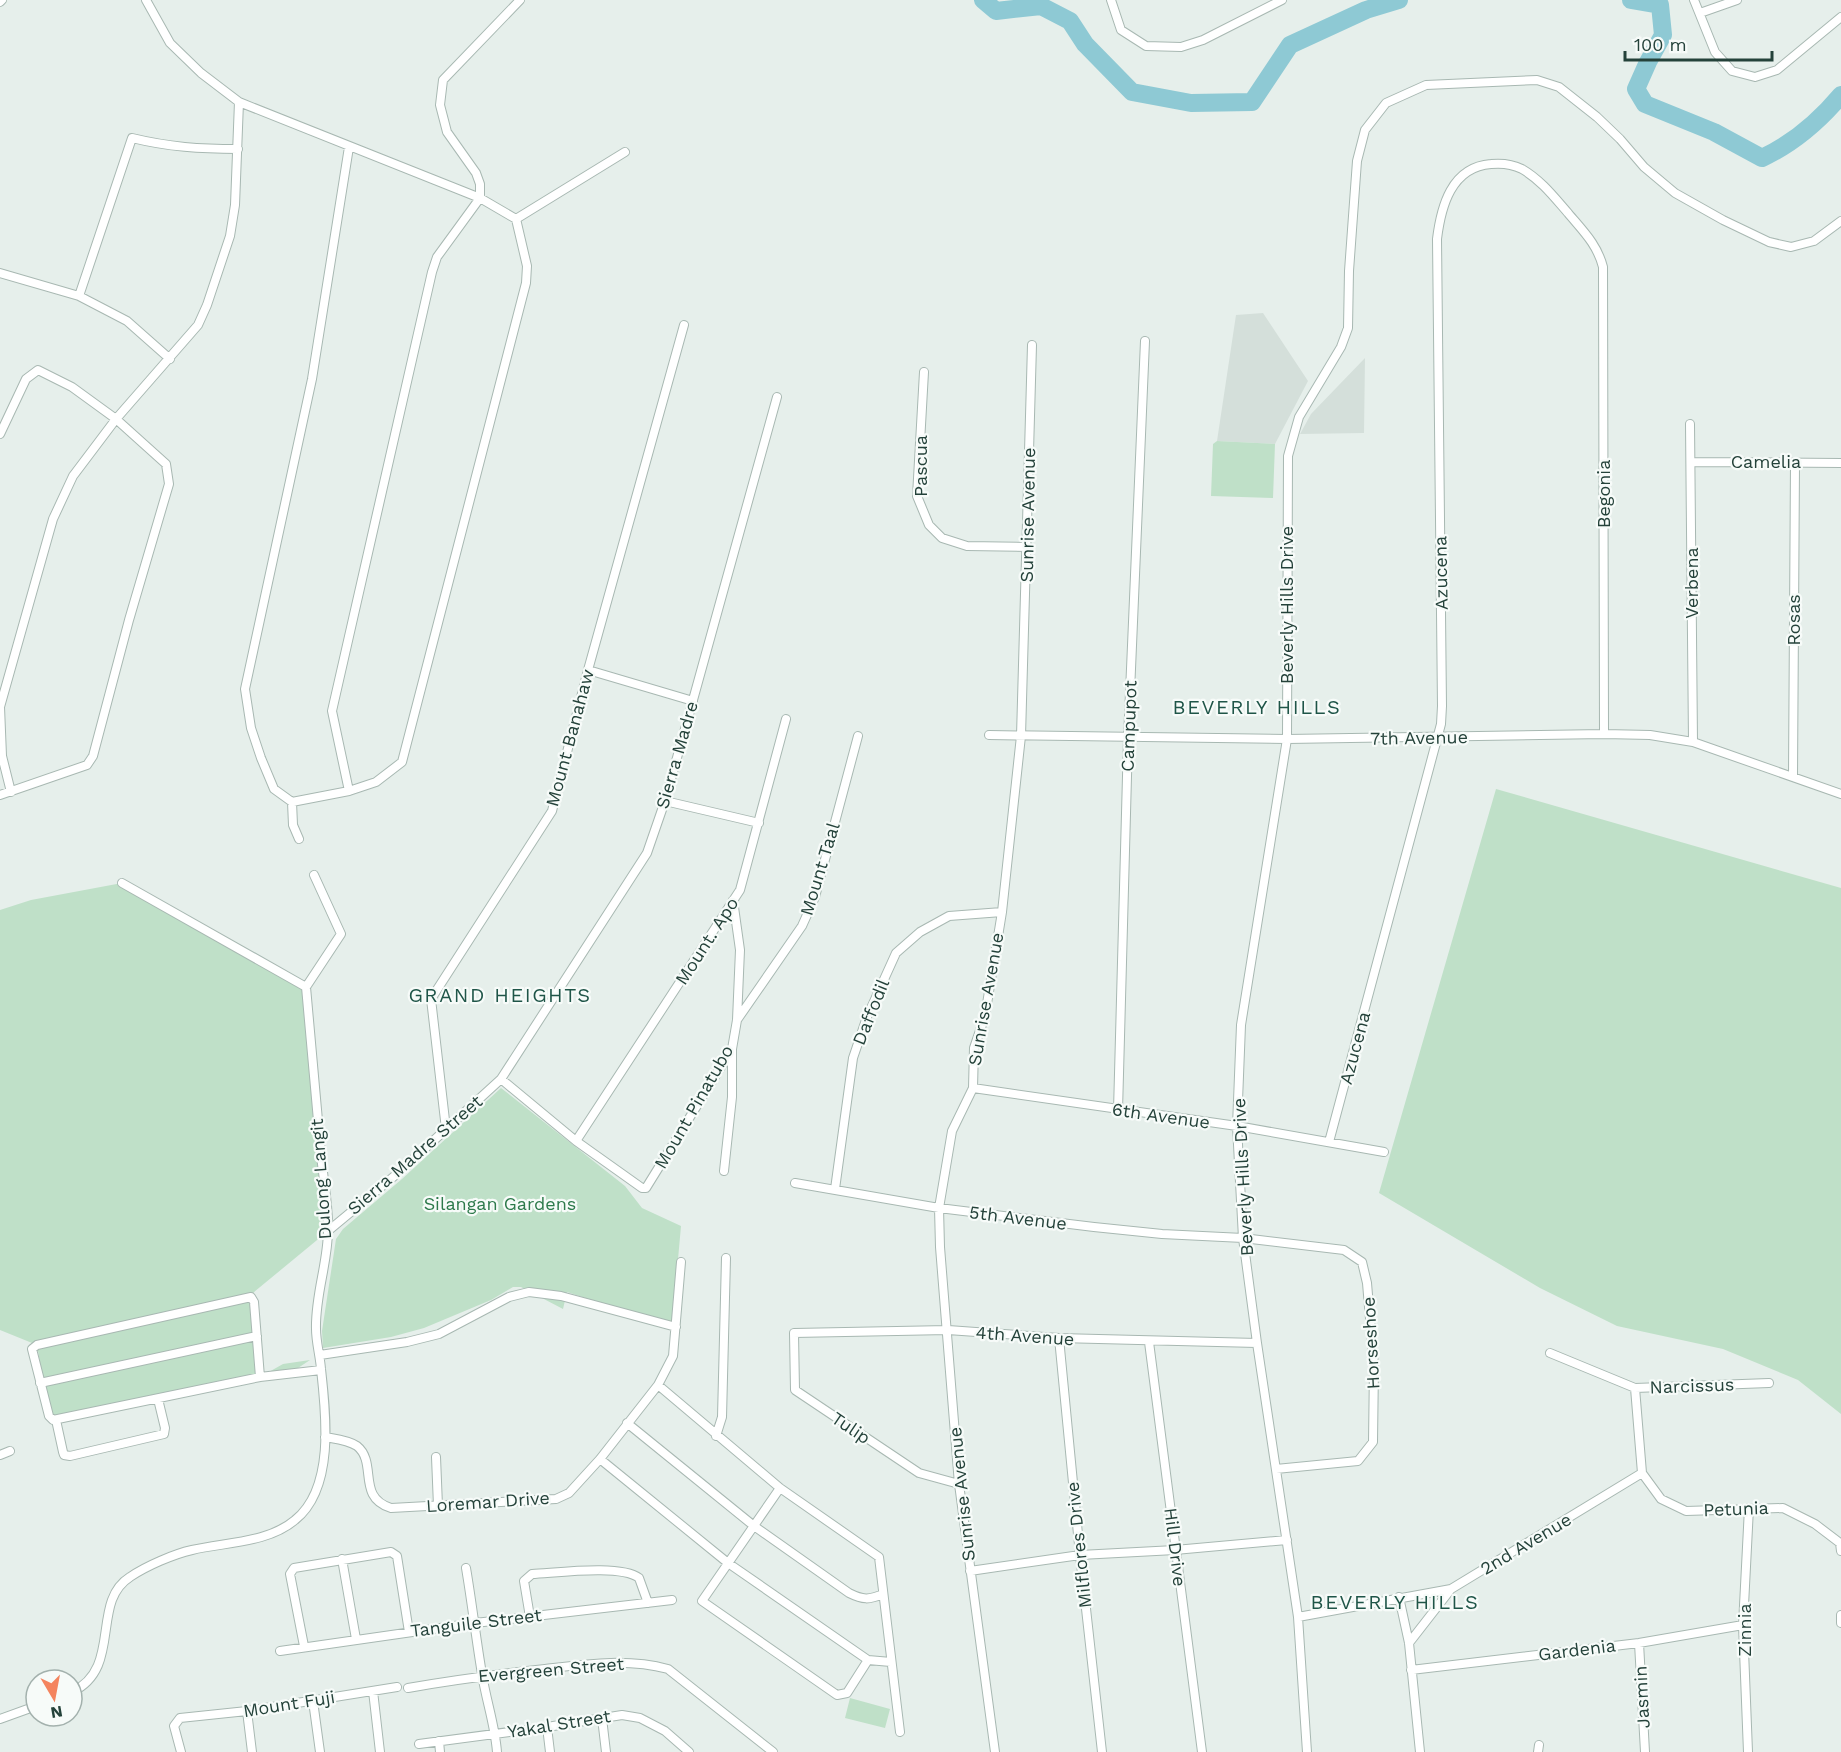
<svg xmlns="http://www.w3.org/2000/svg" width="1841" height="1752" viewBox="0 0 1841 1752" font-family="'Work Sans',sans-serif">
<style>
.built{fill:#d4dfda}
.green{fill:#bfe0c8}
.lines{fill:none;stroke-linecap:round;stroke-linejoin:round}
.river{stroke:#8ec9d4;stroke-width:18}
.street-casing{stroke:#a8b8b2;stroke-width:10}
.street{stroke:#fff;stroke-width:8}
.labels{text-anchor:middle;stroke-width:4.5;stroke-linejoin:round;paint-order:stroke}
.street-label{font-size:18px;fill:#24423a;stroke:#f7fbf9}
.park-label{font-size:18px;fill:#2d7a4b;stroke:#f7fbf9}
.neighbourhood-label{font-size:20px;letter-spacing:1.5px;fill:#1f5548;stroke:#f7fbf9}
</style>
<rect width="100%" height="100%" fill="#e6efeb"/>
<!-- built -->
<path class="built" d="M 1263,313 L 1308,381 L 1275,444 L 1217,441 L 1236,315 Z
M 1365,358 L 1364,433 L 1300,434 L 1311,414 Z"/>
<!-- green -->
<path class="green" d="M 1217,441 L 1275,444 L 1273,498 L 1211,496 L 1213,444 Z
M 1496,789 L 1841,888 L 1841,1414 L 1798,1380 L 1723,1349 L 1617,1326 L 1540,1288 L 1379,1193 Z
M 122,883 L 306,987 L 328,1231 L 248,1297 L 257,1336 L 260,1377 L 283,1364 L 310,1360 L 289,1374 L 158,1399 L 49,1416 L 37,1345 L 0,1330 L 0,910 L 31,900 Z
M 501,1088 L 625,1186 L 642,1208 L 681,1226 L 672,1326 L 567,1292 L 563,1309 L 521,1287 L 513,1287 L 491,1300 L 424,1328 L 391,1337 L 323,1348 L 322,1331 L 336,1239 L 343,1229 L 402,1179 Z
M 850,1698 L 890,1709 L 885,1728 L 845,1718 Z"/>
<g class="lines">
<!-- river -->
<path class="river" d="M 983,0 L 996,11 L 1041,6 L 1070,21 L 1085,44 L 1132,92 L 1191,103 L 1252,102 L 1290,45 L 1366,10 L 1399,0
M 1631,0 L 1660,5 L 1663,35 L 1648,62 L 1636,89 L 1645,104 L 1714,132 L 1762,158 C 1792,144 1820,120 1841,95"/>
<defs>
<path id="street" d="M 146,0 L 170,43 L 201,73 L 239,102 L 480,198 L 516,219 L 527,266 L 526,283 L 402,762 L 376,782 L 349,791 L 292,802 L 274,789 L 261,758 L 251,728 L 245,689 L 312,379 L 349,147
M 1111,0 L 1121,30 L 1146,46 L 1181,47 L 1203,40 L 1282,0
M 1694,0 L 1715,52 L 1732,71 L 1755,77 L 1777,70 L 1841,17
M 0,2 L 2,0
M 1700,13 L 1737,0
M 516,219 L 625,152
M 0,273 L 79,296 L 127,321 L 170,359
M 79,296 L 132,138 C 169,147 200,149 238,149
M 924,372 L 917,496 L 929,525 L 942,538 L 967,546 L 1028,547
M 1690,424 L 1693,742
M 0,434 L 26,379 L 38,370 L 72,387 L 116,419 L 166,464 L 169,484 L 129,620 L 93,756 L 87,765 L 0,795
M 1691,462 L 1841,463
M 588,670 L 693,701
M 989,735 L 1287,739 L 1604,734 L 1650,735 L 1693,742 L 1841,794
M 1793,777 L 1795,463
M 349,791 L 332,711 L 432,272 L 437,257 L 480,198 L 480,184 L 476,173 L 447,132 L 440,105 L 443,80 L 520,0
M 11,792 L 2,756 L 0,707 L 53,519 L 73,476 L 116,419 L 198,325 L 207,305 L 230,236 L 235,205 L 239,102
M 665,801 L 759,823
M 292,802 L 293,825 L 299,839
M 122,883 L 306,987
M 306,987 L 341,934 L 314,875
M 737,1020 L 802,926 L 815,897 L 858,736
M 501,1079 L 576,1141 L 642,1188 L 646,1188 L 732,1049 L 737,1020 L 740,950 L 733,900
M 973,1088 L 1237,1126 L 1384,1152
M 1118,1111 L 1128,739 L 1145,341
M 446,1129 L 431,999 L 552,811 L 588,670 L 684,325
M 576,1141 L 740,890 L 786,719
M 1329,1142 L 1441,724 L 1442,706 L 1437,239 C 1441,207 1451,167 1491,164 C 1501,163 1512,164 1522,169 C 1541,180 1554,197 1568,213 C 1583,231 1597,244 1603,267 L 1604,734
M 724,1171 L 732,1097 L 732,1049
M 795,1183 L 939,1208 L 1094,1227 L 1162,1234 L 1243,1238 L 1344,1250 L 1362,1262 L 1367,1283 L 1374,1366 L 1373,1442 L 1358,1461 L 1276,1469
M 835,1189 L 853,1058 L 867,1017 L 896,953 L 920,932 L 949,916 L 1002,912
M 328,1231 L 398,1173 L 501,1079 L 647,853 L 665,801 L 777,397
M 1059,1338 L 1080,1555 L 1102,1752
M 1149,1342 L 1202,1752
M 1550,1353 L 1635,1388 L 1769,1383
M 320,1355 L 407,1342 L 439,1334 L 509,1297 L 529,1292 L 561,1296 L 676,1327
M 260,1377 L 254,1302 L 251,1297 L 37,1345 L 32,1349 L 49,1416 L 53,1420 L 260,1377 L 321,1370
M 40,1383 L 257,1336
M 658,1385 L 780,1488 L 879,1557 L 900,1732
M 1635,1388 L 1642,1473 L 1661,1499 L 1686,1511 L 1783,1508 L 1815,1524 L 1840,1543 L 1841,1551
M 56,1420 L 63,1452 L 64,1455 L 70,1456 L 164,1434 L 165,1428 L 158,1399
M 627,1423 L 754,1526 L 849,1593 C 863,1600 869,1600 883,1594
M 716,1436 L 722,1417 L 726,1258
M 325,1437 C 336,1439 348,1440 357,1446 C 378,1463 356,1497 391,1508 L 556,1499 L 569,1493 L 600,1459 L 658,1385 L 673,1356 L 681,1262
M 0,1455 L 10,1451
M 436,1457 L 438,1506
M 600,1459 L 728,1563 L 868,1660 L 891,1662
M 959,1484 L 919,1473 L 795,1390 L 794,1333 L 948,1330 L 1059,1338 L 1257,1343
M 780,1488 L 702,1601 L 837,1695 L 847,1693 L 868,1660
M 342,1559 L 356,1639
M 466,1568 C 472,1603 476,1639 482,1674 C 486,1700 495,1725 497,1752
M 970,1571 L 1080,1555 L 1175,1550 L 1287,1540
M 1399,1597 L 1409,1643 L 1420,1752
M 1841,1615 L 1841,1623
M 530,1617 L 524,1581 L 532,1574 C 556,1573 621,1564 639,1578 L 648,1603
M 1298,1617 L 1451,1589 L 1642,1473
M 1409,1643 L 1451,1589
M 1639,1643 L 1645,1752
M 304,1646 L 290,1574 L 294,1568 L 391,1552 L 397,1556 L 409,1632
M 280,1651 L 475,1623 L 672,1600
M 1411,1670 L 1639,1643 L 1743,1625
M 408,1688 C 454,1680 499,1674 545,1669 C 587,1664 627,1658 668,1669 L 773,1752
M 373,1691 L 380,1752
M 72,1692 C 123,1668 90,1602 130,1577 C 146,1566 174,1554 192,1550 C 226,1542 268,1543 295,1520 C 335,1488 326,1414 321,1369 C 320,1356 316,1342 316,1329 C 315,1295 328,1263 328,1230 C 329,1205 323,1179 321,1154 C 316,1098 311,1042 306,987
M 313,1701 L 320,1752
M 247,1711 L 252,1752
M 602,1718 L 606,1752
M 0,1719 L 36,1706
M 547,1727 L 550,1752
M 439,1741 L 440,1752
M 419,1744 L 547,1727 L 622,1715 L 640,1718 L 665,1731 L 689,1752
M 181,1752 L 174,1726 L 180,1718 L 247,1711 L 397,1687
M 995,1752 L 959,1484 L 940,1247 L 939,1208 L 952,1131 L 973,1088 L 974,1048 L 985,1016 L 1002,912 L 1021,736 L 1032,345
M 1307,1752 L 1298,1617 L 1257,1343 L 1243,1238 L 1237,1126 L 1241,1025 L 1287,739 L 1288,456 L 1299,417 L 1341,347 L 1348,328 L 1349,271 L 1357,161 L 1365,130 L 1386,103 L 1426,85 L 1537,80 L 1559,87 L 1597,117 L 1620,139 L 1644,167 L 1675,193 L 1723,220 L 1769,242 L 1791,247 L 1814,241 L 1841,221
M 1538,1752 L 1539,1745
M 1748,1752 L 1743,1625 L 1749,1508"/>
</defs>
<!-- street casing -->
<use href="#street" class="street-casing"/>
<!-- street -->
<use href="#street" class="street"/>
</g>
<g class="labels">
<!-- street labels -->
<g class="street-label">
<text x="1766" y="468">Camelia</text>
<text transform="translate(921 466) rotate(-90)" y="6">Pascua</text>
<text transform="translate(1604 494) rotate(-90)" y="6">Begonia</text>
<text transform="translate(1028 515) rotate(-89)" y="6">Sunrise Avenue</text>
<text transform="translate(1441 573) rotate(-91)" y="6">Azucena</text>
<text transform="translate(1692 583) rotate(-90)" y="6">Verbena</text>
<text transform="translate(1287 605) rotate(-90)" y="6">Beverly Hills Drive</text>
<text transform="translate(1794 620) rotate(-90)" y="6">Rosas</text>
<text transform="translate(1129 726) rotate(-88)" y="6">Campupot</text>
<text transform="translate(570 738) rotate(-75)" y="6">Mount Banahaw</text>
<text transform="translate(1419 738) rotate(-1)" y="6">7th Avenue</text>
<text transform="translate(677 755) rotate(-74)" y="6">Sierra Madre</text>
<text transform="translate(820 869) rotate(-73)" y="6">Mount Taal</text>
<text transform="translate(707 941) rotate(-57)" y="6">Mount. Apo</text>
<text transform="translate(986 999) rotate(-80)" y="6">Sunrise Avenue</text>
<text transform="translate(871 1012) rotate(-68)" y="6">Daffodil</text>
<text transform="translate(1355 1048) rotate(-75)" y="6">Azucena</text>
<text transform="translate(694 1107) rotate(-60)" y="6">Mount Pinatubo</text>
<text transform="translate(1161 1116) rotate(8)" y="6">6th Avenue</text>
<text transform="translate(415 1155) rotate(-41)" y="6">Sierra Madre Street</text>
<text transform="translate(1243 1177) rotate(-93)" y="6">Beverly Hills Drive</text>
<text transform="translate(321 1179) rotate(-94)" y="6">Dulong Langit</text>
<text transform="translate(1018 1218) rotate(7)" y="6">5th Avenue</text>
<text transform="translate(1025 1336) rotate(4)" y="6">4th Avenue</text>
<text transform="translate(1371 1343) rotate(-93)" y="6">Horseshoe</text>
<text transform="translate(1692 1386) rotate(-2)" y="6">Narcissus</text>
<text transform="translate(851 1428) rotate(34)" y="6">Tulip</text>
<text transform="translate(962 1494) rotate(-96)" y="6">Sunrise Avenue</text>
<text transform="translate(488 1502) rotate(-4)" y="6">Loremar Drive</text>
<text transform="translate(1736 1509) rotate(-2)" y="6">Petunia</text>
<text transform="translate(1526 1544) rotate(-31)" y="6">2nd Avenue</text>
<text transform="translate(1079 1545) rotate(-96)" y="6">Milflores Drive</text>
<text transform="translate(1175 1547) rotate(83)" y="6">Hill Drive</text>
<text transform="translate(476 1623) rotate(-7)" y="6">Tanguile Street</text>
<text transform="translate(1745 1630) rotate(-90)" y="6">Zinnia</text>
<text transform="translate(1577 1650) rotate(-7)" y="6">Gardenia</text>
<text transform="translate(551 1670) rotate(-5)" y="6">Evergreen Street</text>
<text transform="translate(1642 1697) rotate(-93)" y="6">Jasmin</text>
<text transform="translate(289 1704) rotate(-9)" y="6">Mount Fuji</text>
<text transform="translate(559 1724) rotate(-9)" y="6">Yakal Street</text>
</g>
<!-- park labels -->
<g class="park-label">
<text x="500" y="1210">Silangan Gardens</text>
</g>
<!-- neighbourhood labels -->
<g class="neighbourhood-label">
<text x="1257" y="714">BEVERLY HILLS</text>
<text x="500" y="1002">GRAND HEIGHTS</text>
<text x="1395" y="1609">BEVERLY HILLS</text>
</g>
</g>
<!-- north arrow -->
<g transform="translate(54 1698) rotate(170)"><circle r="28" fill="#f7fbf9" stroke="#a3b1ad" stroke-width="1.5"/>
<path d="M0-4.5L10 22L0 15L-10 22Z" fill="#f4845f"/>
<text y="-9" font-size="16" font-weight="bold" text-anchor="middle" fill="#24423a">N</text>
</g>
<!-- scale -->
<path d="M1625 51v9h147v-9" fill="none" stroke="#24423a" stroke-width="3"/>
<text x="1634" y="51" font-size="18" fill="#24423a" stroke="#f7fbf9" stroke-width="4.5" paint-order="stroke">100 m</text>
</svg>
